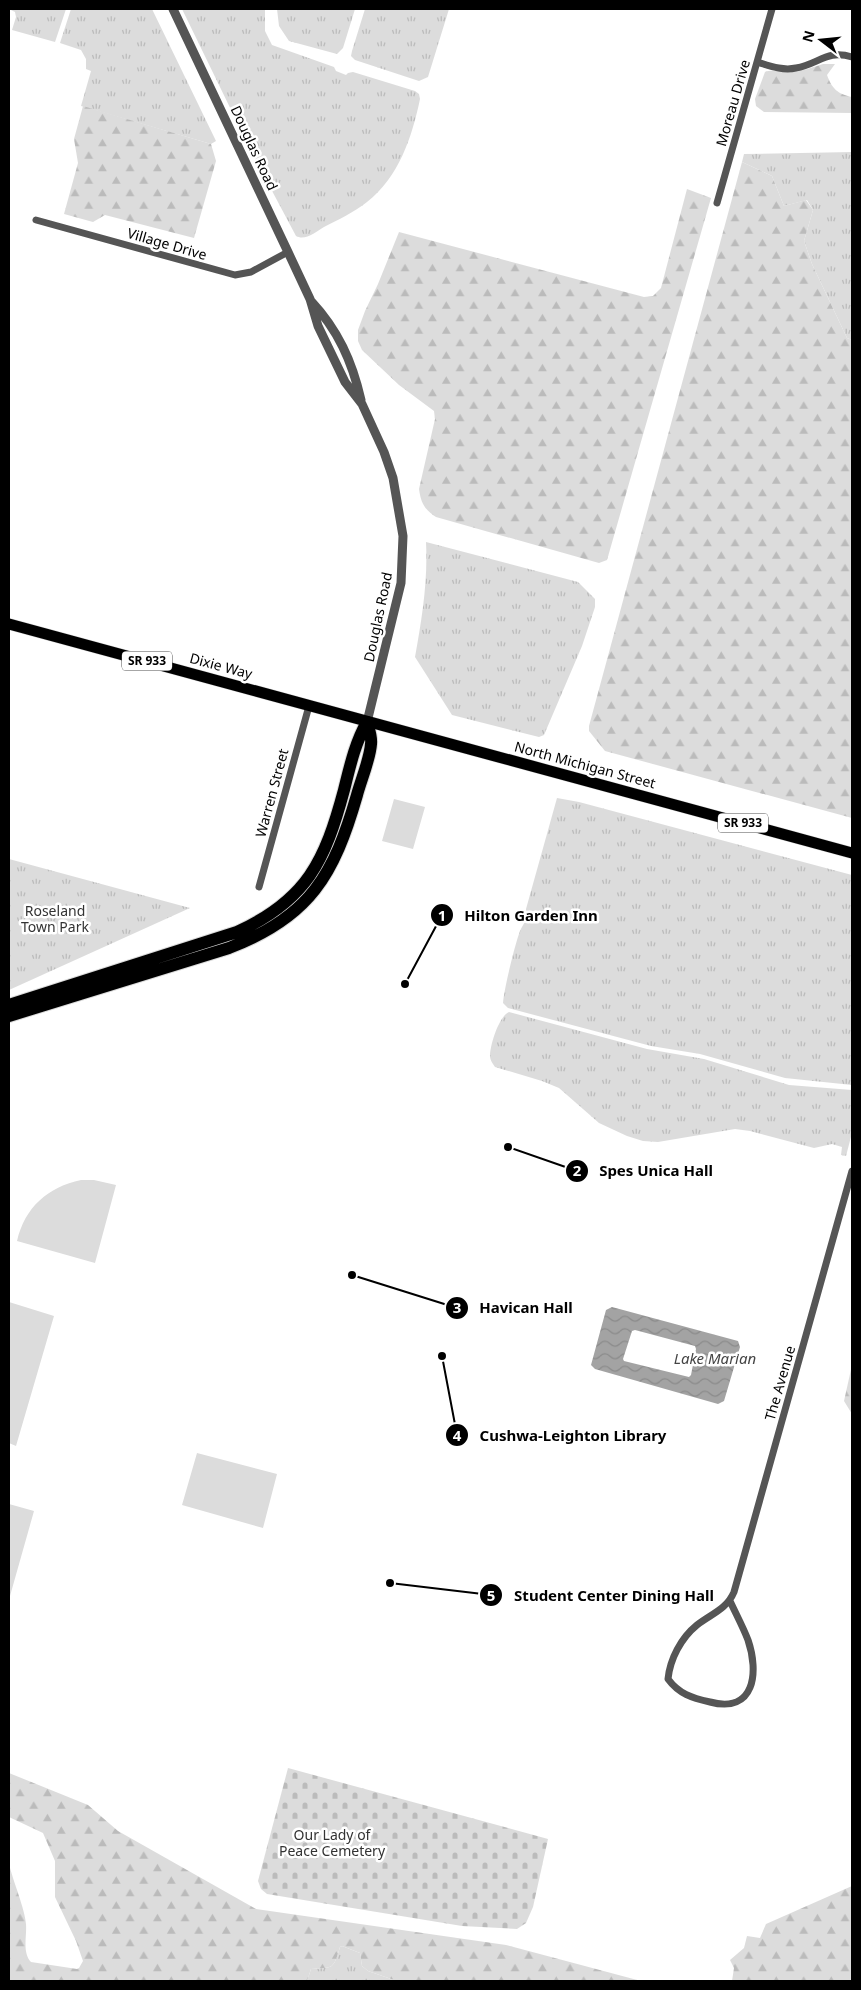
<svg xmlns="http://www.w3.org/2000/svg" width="861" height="1990" viewBox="0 0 861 1990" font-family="'Noto Sans',sans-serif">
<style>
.grass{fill:url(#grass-tufts)}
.forest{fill:url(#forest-firs)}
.cemetery{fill:url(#cemetery-stones)}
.pitch{fill:#dcdcdc}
.water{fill:url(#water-waves);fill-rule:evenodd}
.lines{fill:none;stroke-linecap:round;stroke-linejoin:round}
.primary-casing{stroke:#dbdbdb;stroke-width:12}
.motorway-casing{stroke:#dbdbdb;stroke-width:14}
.minor{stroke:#555;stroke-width:7}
.tertiary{stroke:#555;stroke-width:9}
.primary{stroke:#000;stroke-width:11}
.motorway{stroke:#000;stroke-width:12}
.labels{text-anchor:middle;stroke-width:5;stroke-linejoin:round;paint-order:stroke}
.shield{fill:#fff;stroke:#4c4c4c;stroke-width:1}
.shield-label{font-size:12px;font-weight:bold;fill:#000}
.street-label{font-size:14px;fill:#000;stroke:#fff}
.park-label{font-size:14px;fill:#333;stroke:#fff}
.water-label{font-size:15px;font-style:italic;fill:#444;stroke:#fff}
.leader{fill:none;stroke:#000;stroke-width:2}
.callout-dot{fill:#000;stroke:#fff;stroke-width:2}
.mark-label{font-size:15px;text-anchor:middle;font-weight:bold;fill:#fff}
.callout-label{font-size:15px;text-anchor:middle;font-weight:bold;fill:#000;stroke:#fff;stroke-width:5;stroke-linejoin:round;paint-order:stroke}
</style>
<defs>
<pattern id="grass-tufts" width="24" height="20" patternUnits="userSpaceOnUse" patternTransform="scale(1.25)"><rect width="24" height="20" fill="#dcdcdc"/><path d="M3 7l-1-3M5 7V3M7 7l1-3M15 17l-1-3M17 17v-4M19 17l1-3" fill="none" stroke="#bbb"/></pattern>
<pattern id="forest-firs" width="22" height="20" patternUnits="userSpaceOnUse" patternTransform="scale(1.25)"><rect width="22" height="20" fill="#dcdcdc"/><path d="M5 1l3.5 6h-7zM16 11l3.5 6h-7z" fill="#bbb"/></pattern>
<pattern id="cemetery-stones" width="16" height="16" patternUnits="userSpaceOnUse" patternTransform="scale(1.25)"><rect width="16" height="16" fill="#dcdcdc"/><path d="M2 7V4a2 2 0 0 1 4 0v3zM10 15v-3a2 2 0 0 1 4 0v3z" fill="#bbb"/></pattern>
<pattern id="water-waves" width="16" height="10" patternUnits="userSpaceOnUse" patternTransform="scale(1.25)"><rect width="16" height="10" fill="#a3a3a3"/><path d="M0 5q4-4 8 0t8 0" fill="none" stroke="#8b8b8b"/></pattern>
</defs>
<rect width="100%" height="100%" fill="#fff"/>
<!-- grass -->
<path class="grass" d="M 9,9 L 66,9 L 55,42 L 12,30 L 16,17 L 15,12 Z
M 71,9 L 152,9 L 216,141 L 211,144 L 81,106 L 91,71 L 86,69 L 86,59 L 81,50 L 60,43 Z
M 182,9 L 265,9 L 265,31 L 272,45 L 334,67 L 336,71 L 346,75 L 348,73 L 353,72 L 415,91 L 419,94 L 420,99 C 412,137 399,177 367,202 C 354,212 338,220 324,227 C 316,232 305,241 296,236 L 254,157 Z
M 277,9 L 355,9 L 343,48 L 337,54 L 289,41 L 279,26 Z
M 365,9 L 449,9 L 428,77 L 419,81 L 355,60 L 351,56 L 352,51 Z
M 852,152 L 852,340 L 847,338 L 812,264 L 804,241 L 813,210 L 807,200 L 784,206 L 772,176 L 742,162 L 744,154 Z
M 426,542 L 578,582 L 595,599 L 595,607 L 582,646 L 544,735 L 539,737 L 452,715 L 415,657 C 422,618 428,581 426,542 Z
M 557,798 L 579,802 L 852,875 L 852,1085 L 785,1078 L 700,1054 L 651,1046 L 508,1008 L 503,1003 C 504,989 515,944 520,931 C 525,920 527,923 526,909 Z
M 9,859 L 190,908 L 9,990 Z
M 509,1012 L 647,1049 L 704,1059 L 789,1085 L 852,1090 L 852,1133 L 846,1156 L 841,1155 L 842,1147 L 832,1144 L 814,1148 L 750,1131 L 735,1129 L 658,1142 L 643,1141 L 627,1136 L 599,1123 L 559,1088 L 542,1081 L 495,1067 C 493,1064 490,1060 490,1056 C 490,1045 499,1016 509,1012 Z
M 342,1946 L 360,1953 L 362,1966 L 368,1971 L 397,1981 L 307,1981 L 311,1969 C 334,1967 333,1970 340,1947 Z"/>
<!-- forest -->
<path class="forest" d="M 823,64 L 835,64 L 827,75 C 832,89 838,94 852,97 L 852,113 L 764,112 L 756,106 L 755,99 L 765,72 C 773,69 784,73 794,72 C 803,71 813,67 823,64 Z
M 83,106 L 211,144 L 216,161 L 194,238 L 105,215 L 93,222 L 64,214 L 78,163 L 74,139 Z
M 742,162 L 772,176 L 784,206 L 806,200 L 813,210 L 804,241 L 812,264 L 847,338 L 852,340 L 852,818 L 605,751 L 589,731 L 589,726 Z
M 687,189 L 711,198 L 607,560 L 599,563 L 436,517 C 424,509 421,503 419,489 L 435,419 L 434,411 L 399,385 L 362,350 L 358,341 L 358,330 L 365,311 L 378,284 L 399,232 L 644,297 L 653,296 L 661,288 Z
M 852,1365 L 852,1414 L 844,1401 Z
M 9,1773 L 88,1805 L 118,1831 L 256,1909 L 506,1945 L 641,1981 L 397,1981 L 368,1971 L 362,1966 L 360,1953 L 342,1946 L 340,1947 C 333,1970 334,1967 311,1969 L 307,1981 L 9,1981 L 9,1864 C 13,1881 25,1909 26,1924 C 27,1937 22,1952 31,1962 L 77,1969 L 79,1968 L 83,1961 L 76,1941 L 55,1897 L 55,1861 L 43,1833 L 9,1817 Z
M 852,1886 L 852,1981 L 732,1981 L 734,1968 L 730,1960 L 744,1948 L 747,1936 L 760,1938 L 766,1924 Z"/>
<!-- cemetery -->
<path class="cemetery" d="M 288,1768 L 548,1839 L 533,1907 L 526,1923 L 517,1929 L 462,1926 L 267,1894 L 261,1889 L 258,1881 Z"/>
<!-- pitch -->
<path class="pitch" d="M 394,799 L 425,807 L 413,849 L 382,841 Z
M 81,1180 L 94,1180 L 116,1185 L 95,1263 L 17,1241 C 25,1207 48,1187 81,1180 Z
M 9,1302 L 54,1316 L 16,1446 L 9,1443 Z
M 197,1453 L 277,1474 L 263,1528 L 182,1505 Z
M 9,1504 L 34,1511 L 10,1596 L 9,1596 Z"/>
<!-- water -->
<path class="water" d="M 612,1307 L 738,1341 L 740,1347 L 724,1401 L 718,1404 L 595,1369 L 591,1365 L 606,1310 ZM 635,1330 L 695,1346 L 696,1349 L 691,1375 L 689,1377 L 624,1361 L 623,1359 L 632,1331 Z"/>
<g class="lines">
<defs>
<path id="primary" d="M 9,624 L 852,853"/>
<path id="motorway" d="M 9,1005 L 237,932 C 307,900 325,861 344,790 C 350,766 355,743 367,722
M 9,1016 L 229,948 C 310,917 334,875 357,795 C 361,780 370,759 371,744 C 372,737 369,729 367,722"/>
</defs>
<!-- primary casing -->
<use href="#primary" class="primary-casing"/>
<!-- motorway casing -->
<use href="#motorway" class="motorway-casing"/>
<!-- minor -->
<path class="minor" d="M 757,62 C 770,66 783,71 796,68 C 819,64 827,49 852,57
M 717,203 L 772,9
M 36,220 L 235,275 L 251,272 L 288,252
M 259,887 L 309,706
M 730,1601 C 736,1614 743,1627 748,1640 C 759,1672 755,1714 710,1702 C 692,1698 679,1694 668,1679 C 670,1659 681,1638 697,1625 C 711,1614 727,1609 734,1592 L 852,1171"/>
<!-- tertiary -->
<path class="tertiary" d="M 173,9 L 288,252 L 310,299 L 318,326 L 345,382 L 362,404 L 384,452 L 393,478 L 403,536 L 401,583 L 367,722
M 311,301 C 338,330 352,361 361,400"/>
<!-- primary -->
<use href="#primary" class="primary"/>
<!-- motorway -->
<use href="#motorway" class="motorway"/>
</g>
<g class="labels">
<!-- shield labels -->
<g class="shield">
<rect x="122" y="651.5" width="50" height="19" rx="4"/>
<rect x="718" y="813.5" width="50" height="19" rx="4"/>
</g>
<g class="shield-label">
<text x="147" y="665">SR 933</text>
<text x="743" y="827">SR 933</text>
</g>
<!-- street labels -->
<g class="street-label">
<text transform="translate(733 103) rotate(-74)" y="5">Moreau Drive</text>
<text transform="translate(254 148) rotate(65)" y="5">Douglas Road</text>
<text transform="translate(167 244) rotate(16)" y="5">Village Drive</text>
<text transform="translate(378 617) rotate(-78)" y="5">Douglas Road</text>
<text transform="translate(221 666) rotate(15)" y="5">Dixie Way</text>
<text transform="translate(585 765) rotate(15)" y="5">North Michigan Street</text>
<text transform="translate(272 793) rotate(-75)" y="5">Warren Street</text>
<text transform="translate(780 1383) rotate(-74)" y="5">The Avenue</text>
</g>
<!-- park labels -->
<g class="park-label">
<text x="55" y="916">Roseland<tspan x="55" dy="16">Town Park</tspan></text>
<text x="332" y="1840">Our Lady of<tspan x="332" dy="16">Peace Cemetery</tspan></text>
</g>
<!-- water labels -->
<g class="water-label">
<text x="715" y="1364">Lake Marian</text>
</g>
</g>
<!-- callouts -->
<path class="leader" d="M405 984L442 915M508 1147L577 1171M352 1275L457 1308M442 1356L457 1435M390 1583L491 1595"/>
<g class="callout-dot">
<circle cx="405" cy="984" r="5"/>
<circle cx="508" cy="1147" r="5"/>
<circle cx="352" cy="1275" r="5"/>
<circle cx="442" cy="1356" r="5"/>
<circle cx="390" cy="1583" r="5"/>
<circle cx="442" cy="915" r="12"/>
<circle cx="577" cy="1171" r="12"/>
<circle cx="457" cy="1308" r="12"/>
<circle cx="457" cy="1435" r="12"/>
<circle cx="491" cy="1595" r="12"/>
</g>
<g class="mark-label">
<text x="442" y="921">1</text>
<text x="577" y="1176">2</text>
<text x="457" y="1313">3</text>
<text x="457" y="1441">4</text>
<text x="491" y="1601">5</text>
</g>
<g class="callout-label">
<text x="531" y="921">Hilton Garden Inn</text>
<text x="656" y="1176">Spes Unica Hall</text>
<text x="526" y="1313">Havican Hall</text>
<text x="573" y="1441">Cushwa-Leighton Library</text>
<text x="614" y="1601">Student Center Dining Hall</text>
</g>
<!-- border -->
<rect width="861" height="1990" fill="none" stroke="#000000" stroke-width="20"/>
<!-- north arrow -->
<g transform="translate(821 40) rotate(286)" stroke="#ffffff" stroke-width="4" paint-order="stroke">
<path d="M0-4L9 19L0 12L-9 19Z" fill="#000000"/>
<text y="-8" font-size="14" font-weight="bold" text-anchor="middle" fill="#000000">N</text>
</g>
</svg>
